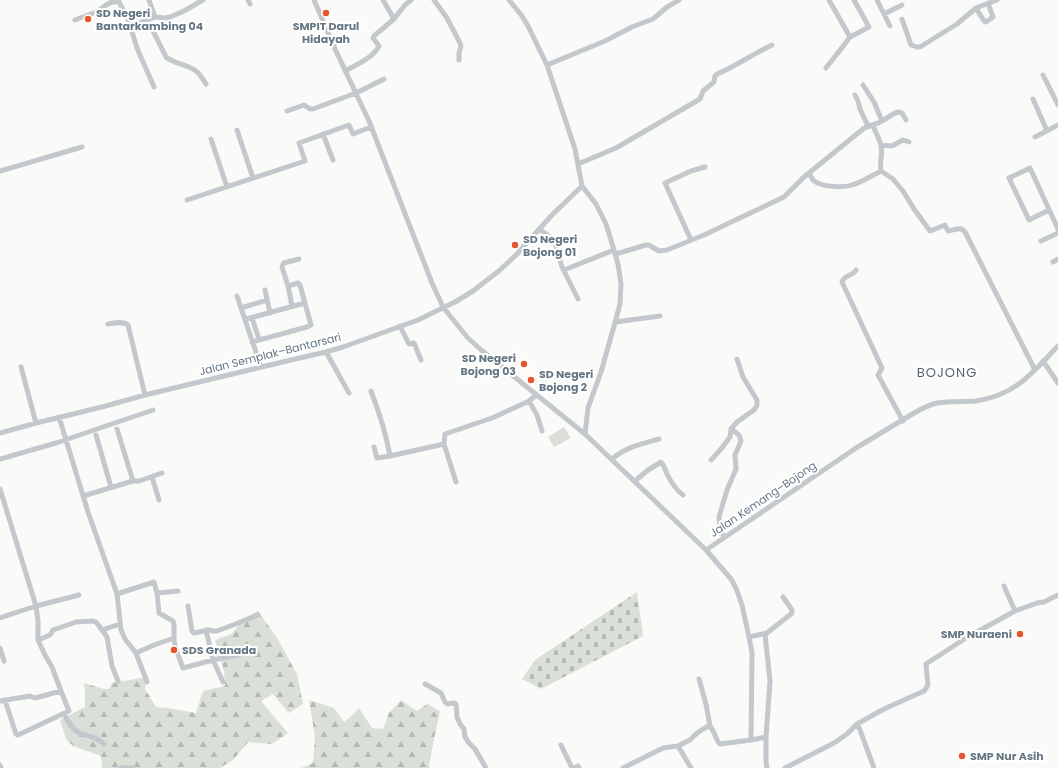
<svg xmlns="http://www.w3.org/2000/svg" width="1058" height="768" viewBox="0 0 1058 768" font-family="Poppins,sans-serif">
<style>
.forest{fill:url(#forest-firs)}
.cemetery{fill:url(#cemetery-stones)}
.garden{fill:#dadfd7}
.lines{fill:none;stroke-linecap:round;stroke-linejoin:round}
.minor{stroke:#c3c8cc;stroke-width:5}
.poi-dot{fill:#e4572e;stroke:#fff;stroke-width:1.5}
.labels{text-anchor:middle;stroke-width:4;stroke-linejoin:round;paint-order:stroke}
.poi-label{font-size:11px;font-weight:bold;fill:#657683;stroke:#fff;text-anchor:start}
.street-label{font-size:11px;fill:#657683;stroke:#fff}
.quarter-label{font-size:13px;letter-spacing:1px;fill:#57646e;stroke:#fff}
</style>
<defs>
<pattern id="forest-firs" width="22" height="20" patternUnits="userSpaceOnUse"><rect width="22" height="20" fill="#dadfd7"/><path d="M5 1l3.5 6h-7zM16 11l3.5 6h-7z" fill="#b4b9b4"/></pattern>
<pattern id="cemetery-stones" width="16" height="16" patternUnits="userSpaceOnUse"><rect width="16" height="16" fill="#dadfd7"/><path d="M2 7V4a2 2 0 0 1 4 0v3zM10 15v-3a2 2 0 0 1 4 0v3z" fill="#b4b9b4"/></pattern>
</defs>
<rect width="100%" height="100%" fill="#fafaf8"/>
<!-- forest -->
<path class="forest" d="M 258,611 L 277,638 L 297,674 L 303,704 L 289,713 L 273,694 L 261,701 L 288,733 L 272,744 L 248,742 L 233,760 L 220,768 L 102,768 L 101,756 L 73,746 L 66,739 L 60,720 L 85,707 L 85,691 L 84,683 L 103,689 L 109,689 L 112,683 L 147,677 L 145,689 L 156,707 L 168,708 L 196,713 L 203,691 L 225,686 L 224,671 L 215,640 L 232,634 L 242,620 Z
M 309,700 L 334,708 L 344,722 L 348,719 L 359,708 L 372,728 L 383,729 L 389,713 L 401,700 L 417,711 L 427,704 L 440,711 L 432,749 L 429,768 L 301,768 L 313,763 L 315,737 Z"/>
<!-- cemetery -->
<path class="cemetery" d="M 637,592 L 643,636 L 541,689 L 522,679 L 535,660 Z"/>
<!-- garden -->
<path class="garden" d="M 564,427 L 571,438 L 554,447 L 548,437 Z"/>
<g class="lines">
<!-- minor -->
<path class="minor" d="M 149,0 L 155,17
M 248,0 L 250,4
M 314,0 L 336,51 L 369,121 L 432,283 L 443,307 L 467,337 L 480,349 L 585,434 L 706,550 L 731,579 L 736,588 L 742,605 L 749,637 L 752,653 L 751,740
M 383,0 L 394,19
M 434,0 L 447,18 L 460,43 L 461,46 L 459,53 L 459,60
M 829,0 L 850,37 L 869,27 L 854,0
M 877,0 L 890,26
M 976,8 L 984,21 L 986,22 L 993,17 L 988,3
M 884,14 L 902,5
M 902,19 L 911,45 L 917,47 L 920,47 L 957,24 L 976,8 L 997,0
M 75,20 C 82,17 89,15 96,12 C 104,8 109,0 119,2 L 128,19 L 137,48 L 154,87
M 145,21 L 153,31 L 166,57 C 174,64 187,64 196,71 C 200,74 203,79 206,84
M 131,26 L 155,17 L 165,18 L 170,17 L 184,11 L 203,0
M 547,65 L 605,41 L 632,27 L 653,19 L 667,7 L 679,0
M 826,68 L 844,45 L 850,37
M 345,71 C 357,64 372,59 379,46 L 373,38 L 374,36 L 394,19 L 405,5 L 411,0
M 1043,75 L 1058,105
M 855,95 L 858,101 L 860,109 L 868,126
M 1033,99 L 1047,131
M 287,111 L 304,105 L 310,109 L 313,109 L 356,93 L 384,79
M 882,121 L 895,113 L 899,112 L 902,113 L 906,120
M 873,125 C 875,132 880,139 881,146 C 883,155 879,164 881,171 L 893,179 L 903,191 L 914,209 L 930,231 L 945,225 L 948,231 C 955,230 960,226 965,232 L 1035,370
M 237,130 L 253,178
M 323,134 L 333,160
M 1035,137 L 1058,125
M 211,139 L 227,187
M 881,145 L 892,146 L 903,140 L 909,142
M 578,164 L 616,148 L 700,99 L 703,91 L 714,82 L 715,76 L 717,74 C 736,66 753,54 772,45
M 0,171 L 82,147
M 809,173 C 811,176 812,179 814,181 C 822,187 843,188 852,185 C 862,182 871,176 881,171
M 582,186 L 596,204 L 606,224 L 614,250 L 618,264 L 621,284 L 620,304 L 616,319 L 601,372 L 588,408 L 585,434
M 187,200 L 305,161 L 299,143 L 349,125 L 353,134 L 371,127
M 1049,210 L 1029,220 L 1009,178 L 1030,168 L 1058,229
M 539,229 L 548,235 L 553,241 L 556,246 L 562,267 L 578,299
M 691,240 L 665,183 L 691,171 L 705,167
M 1041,241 L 1058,233
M 616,254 L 646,245 L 649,245 L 659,251 L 667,250 L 704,235 L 784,197 L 804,177 L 863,129 C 869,125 876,125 882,121 L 874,102 L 863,85
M 1053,262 L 1058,259
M 564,270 L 614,250
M 856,270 C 853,276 844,275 842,282 L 882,368 L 878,375 L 903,421
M 265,290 L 270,313
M 237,296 L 261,367
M 292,306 L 288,286 L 282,267 L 283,264 L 284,263 L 299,259
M 241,308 L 267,300
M 252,318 L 259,339
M 246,319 L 305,303
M 615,322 L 660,316
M 108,324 C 114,323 123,321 128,325 L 145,395
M 400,326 L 409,344 L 414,343 L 421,360
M 252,342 L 307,327 L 311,325 L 300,285 L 298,283 L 288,286
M 326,352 L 349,393
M 1043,361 L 1058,383
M 21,367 L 36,423
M 371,391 C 379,412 386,433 390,456 L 444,444 L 445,434 L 492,418 L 529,401 L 536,395
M 529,401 L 537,415 L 542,431
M 59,417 L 88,512 L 117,594 L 121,630 L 125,639 L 136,653 L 154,645 L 174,638
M 0,433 L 36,423 L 102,407 L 145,395 L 291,360 L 326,352 L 343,347 L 418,320 L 455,302 L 473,291 L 500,270 L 517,254 L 551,216 L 582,186 L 575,149 L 547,65 L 528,26 L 522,16 L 509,0
M 96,435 L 111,487
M 444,444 L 456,482
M 374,447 L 377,458 L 390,456
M 0,459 L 56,443 L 153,410
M 612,459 C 626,447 641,444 659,439
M 711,460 L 721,449 L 730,437 L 731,429 L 737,422 L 754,410 L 757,405 L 757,400 L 743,377 L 737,359
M 152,477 L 159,500
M 133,481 L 139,481 L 162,473
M 635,481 L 648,470 L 661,462 C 664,465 665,469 667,474 C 671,482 676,490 683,495
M 0,489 L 36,606 L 0,618
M 83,496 L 133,481 L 117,429
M 724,537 L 720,527 L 719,517 L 727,490 L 736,469 L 735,455 L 741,441 L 739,435 L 731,429
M 706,550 L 737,529 L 856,448 L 914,413 C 921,409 929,405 937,403 C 950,401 963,402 976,401 C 1016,395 1032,373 1058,346
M 1004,586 L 1015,611
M 157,593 L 178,591
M 117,594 L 154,582 L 157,593 L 159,613 L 173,621 L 174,624 L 174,638 L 175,647 L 183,668 L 213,660 L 223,682
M 188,606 L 192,631 L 194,633 L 209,630 L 213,631 L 217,631 L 233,625 L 258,615
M 102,630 L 120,624
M 206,630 L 213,660 L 238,655
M 749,637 L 767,633 L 791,614 L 792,613 L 792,610 L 783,597
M 38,640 L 50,635 L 53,630 L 76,622 L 93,621 L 96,622 L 102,630 L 107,637 L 112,666 L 118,681
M 0,648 L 4,661
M 136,653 L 147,682
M 699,679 L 706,704 L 710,726
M 425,684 L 441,693 L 445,702 L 447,704 L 454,703 L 456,704 L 457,717 L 460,724 L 464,729 L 465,737 L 469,743 L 475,749 L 486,768
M 5,700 L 16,734 L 18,735 L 69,711 L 61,691 L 52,667 L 45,655 L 38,640 L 38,621 L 36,606 L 79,595
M 0,701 L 30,696 L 35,698 L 61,691
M 64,714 C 67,719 70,726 75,730 C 83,737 96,735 104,744
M 857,724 L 884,709 L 924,691 L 928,685 L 926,664 L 966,638 L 1015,611 L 1037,603 L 1044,602 L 1058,595
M 766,737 L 766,762 L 767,768
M 561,745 L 572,768
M 678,746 L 691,768
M 0,765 L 1,768
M 121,768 L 133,768
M 574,768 L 578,766 L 579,768
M 623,768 L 663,748 L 678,746 L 690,740 L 697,733 L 708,726 C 715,728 714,738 720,744 L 751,740 L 766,737 L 770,681 L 765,634
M 785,768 L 834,743 L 847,734 L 857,724 L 860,730 L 874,768"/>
</g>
<!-- markers -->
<g class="poi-dot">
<circle cx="326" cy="13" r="4"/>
<circle cx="88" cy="19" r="4"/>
<circle cx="515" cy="245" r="4"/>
<circle cx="524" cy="364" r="4"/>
<circle cx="531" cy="380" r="4"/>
<circle cx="1020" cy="634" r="4"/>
<circle cx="174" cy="650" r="4"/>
<circle cx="962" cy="756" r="4"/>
</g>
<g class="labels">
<!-- poi labels -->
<g class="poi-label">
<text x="96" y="17">SD Negeri<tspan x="96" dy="13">Bantarkambing 04</tspan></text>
<text x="326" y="30" text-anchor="middle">SMPIT Darul<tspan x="326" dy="13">Hidayah</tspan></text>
<text x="523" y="243">SD Negeri<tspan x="523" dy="13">Bojong 01</tspan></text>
<text x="516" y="362" text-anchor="end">SD Negeri<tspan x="516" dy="13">Bojong 03</tspan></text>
<text x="539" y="378">SD Negeri<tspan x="539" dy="13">Bojong 2</tspan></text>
<text x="1012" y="638" text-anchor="end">SMP Nuraeni</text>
<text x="182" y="654">SDS Granada</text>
<text x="970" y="760">SMP Nur Asih</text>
</g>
<!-- street labels -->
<g class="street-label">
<text transform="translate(270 354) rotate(-14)" y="4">Jalan Semplak–Bantarsari</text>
<text transform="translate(763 499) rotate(-34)" y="4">Jalan Kemang–Bojong</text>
</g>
<!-- quarter labels -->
<g class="quarter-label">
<text x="947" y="377">BOJONG</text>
</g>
</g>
</svg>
